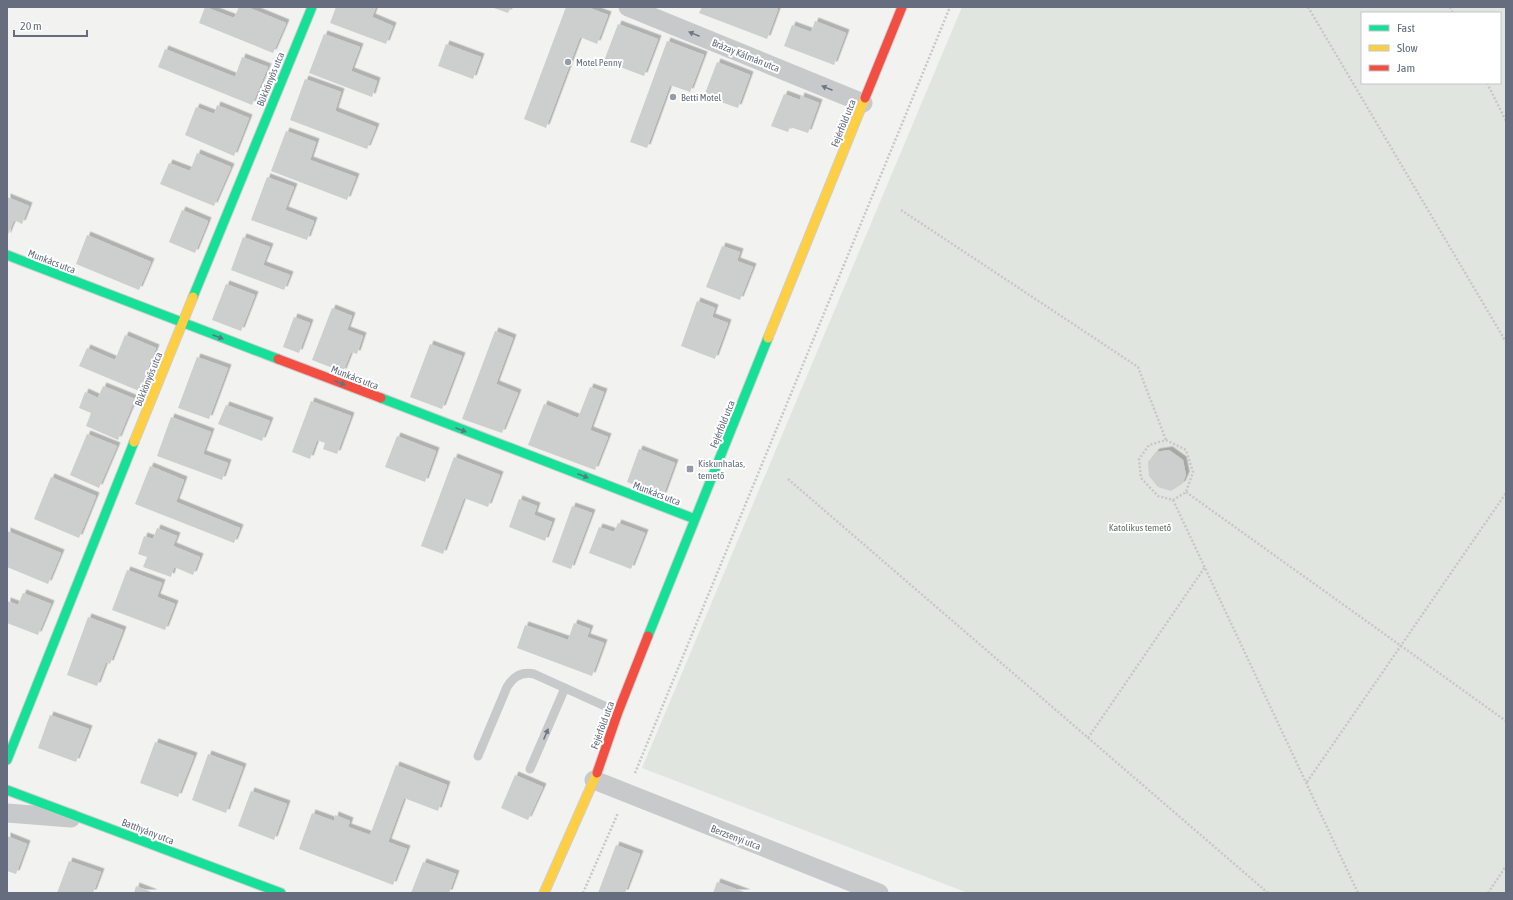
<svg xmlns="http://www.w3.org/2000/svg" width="1513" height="900" viewBox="0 0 1513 900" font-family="'Asap Condensed',sans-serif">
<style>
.green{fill:#e1e5df;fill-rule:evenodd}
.building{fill:#cdcece;filter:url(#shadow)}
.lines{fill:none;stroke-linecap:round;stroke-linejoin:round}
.fast-casing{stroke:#cececf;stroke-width:11}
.slow-casing{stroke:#cececf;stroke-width:11}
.jam-casing{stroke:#cececf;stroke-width:11}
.path{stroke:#c7c7c7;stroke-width:2.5;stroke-dasharray:2 2;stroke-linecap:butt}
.lane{stroke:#c8c9ca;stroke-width:9}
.street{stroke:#c8c9ca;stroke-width:19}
.fast{stroke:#16e098;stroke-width:9}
.slow{stroke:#ffcf43;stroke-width:9}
.jam{stroke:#f24e42;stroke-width:9}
.oneway{fill:#6f7686}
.oneway2{fill:#5d7881}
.poi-dot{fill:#969ca6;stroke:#fff;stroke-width:1.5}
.labels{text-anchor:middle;stroke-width:4;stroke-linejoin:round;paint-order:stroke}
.street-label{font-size:10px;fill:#656d7e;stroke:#fff}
.poi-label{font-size:10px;fill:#656d7e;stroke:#fff;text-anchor:start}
.park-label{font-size:10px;fill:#637664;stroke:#fff}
</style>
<defs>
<filter id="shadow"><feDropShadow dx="3.5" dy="-3.5" stdDeviation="0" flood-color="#0004"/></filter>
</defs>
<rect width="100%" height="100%" fill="#f2f2f1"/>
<!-- green -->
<path class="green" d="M 962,7 L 1506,7 L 1506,893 L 968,893 L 642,768 ZM 1362,13 L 1500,13 L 1500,83 L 1362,83 Z"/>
<!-- building -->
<path class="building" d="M 205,7 L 234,18 L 239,7 L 247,7 L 286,23 L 273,53 L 199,23 Z
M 336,7 L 376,7 L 372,17 L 393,26 L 386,44 L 330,23 Z
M 491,7 L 511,7 L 508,13 Z
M 566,7 L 587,7 L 608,15 L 597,44 L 580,37 L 546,128 L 524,119 Z
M 702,7 L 773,7 L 778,9 L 767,39 L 699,13 Z
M 815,21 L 846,33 L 834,65 L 784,46 L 792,25 L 811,32 Z
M 618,24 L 658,39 L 644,76 L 604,61 Z
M 324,34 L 360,47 L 351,71 L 377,81 L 372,97 L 309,73 Z
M 667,41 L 704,55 L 690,92 L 670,85 L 647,148 L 630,142 Z
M 446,44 L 481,57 L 473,79 L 438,66 Z
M 165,49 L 235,77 L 242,57 L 268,67 L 252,105 L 158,67 Z
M 717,62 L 750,75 L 738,108 L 704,96 Z
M 305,79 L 341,92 L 335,111 L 376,127 L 367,149 L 290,120 Z
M 784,94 L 800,100 L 801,96 L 819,103 L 808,133 L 790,127 L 788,132 L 771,126 Z
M 217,105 L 249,118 L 234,156 L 185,135 L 196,107 L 214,114 Z
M 286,131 L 316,142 L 310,160 L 356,177 L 347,200 L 271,171 Z
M 197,153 L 231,167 L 214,206 L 160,184 L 169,163 L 190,171 Z
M 267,177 L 294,187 L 285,210 L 314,221 L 307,240 L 251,220 Z
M 7,197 L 29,206 L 22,224 L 14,220 L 7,237 Z
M 182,210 L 208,221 L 195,253 L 169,242 Z
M 87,235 L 151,262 L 139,290 L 76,264 Z
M 243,237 L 270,247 L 263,265 L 290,275 L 284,290 L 231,270 Z
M 722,246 L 740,252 L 737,261 L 753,267 L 740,300 L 706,287 Z
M 226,284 L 255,295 L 241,331 L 212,320 Z
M 697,301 L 715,308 L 712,317 L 728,323 L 715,359 L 681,346 Z
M 332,308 L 352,316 L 347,330 L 363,336 L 357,354 L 351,352 L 343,372 L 312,360 Z
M 294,317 L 310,323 L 299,353 L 283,347 Z
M 495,331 L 513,338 L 496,384 L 518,393 L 502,433 L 462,419 Z
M 125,335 L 156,348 L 139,391 L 79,366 L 87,348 L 115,360 Z
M 430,344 L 462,356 L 442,409 L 410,397 Z
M 197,357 L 228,368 L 209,419 L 178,408 Z
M 103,386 L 135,399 L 118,440 L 86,426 L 91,413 L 79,408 L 85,392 L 98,398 Z
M 590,387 L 604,392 L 590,430 L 608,437 L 595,470 L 528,445 L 544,404 L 578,418 Z
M 311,401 L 351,416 L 337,454 L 323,449 L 325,443 L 317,440 L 310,459 L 292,452 Z
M 226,405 L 270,421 L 262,441 L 218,424 Z
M 171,417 L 211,432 L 203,454 L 228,463 L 222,480 L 157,456 Z
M 87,434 L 117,446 L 99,488 L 70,475 Z
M 397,436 L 436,451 L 425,482 L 385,467 Z
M 639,449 L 675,463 L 663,496 L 627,482 Z
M 1169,450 L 1183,460 L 1186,475 L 1182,484 L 1171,491 L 1158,487 L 1149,476 L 1148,462 L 1156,452 Z
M 454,457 L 500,475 L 488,507 L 464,498 L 443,554 L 421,546 Z
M 150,466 L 184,480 L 176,502 L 240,528 L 234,543 L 135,504 Z
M 51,477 L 96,496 L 79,538 L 34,519 Z
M 519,499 L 537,506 L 534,515 L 552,522 L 545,541 L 509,527 Z
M 572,506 L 592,513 L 571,569 L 552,562 Z
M 618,523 L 645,533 L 631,569 L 589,553 L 599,527 L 614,532 Z
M 157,528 L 177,536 L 173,546 L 200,557 L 193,575 L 174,567 L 171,577 L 143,567 L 147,557 L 138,554 L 144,536 L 153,539 Z
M 7,531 L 61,553 L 48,584 L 7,567 Z
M 127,570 L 162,583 L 157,597 L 175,604 L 165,630 L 112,610 Z
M 23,593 L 51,604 L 38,635 L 7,623 L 7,601 L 18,605 Z
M 88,617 L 123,630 L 110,664 L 106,662 L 97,686 L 67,675 Z
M 574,623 L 590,629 L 587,637 L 604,643 L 592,676 L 517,648 L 525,625 L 568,640 Z
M 50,715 L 89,729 L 76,762 L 38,748 Z
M 155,742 L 194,756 L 178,797 L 140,783 Z
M 208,754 L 243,767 L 226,813 L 192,800 Z
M 396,765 L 447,785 L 438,811 L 404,798 L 388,842 L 407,849 L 393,885 L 299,849 L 312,813 L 334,821 L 335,815 L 350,821 L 348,827 L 370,835 Z
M 515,775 L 543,787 L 528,820 L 501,808 Z
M 251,791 L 287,804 L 274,840 L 238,826 Z
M 7,836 L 27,844 L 16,874 L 7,871 Z
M 616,845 L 640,854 L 625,893 L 598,893 Z
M 69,861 L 101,872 L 93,893 L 57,893 Z
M 423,862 L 456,874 L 449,893 L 411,893 Z
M 717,882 L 747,893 L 713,893 Z
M 136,886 L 154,893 L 134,893 Z"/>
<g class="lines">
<defs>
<path id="fast" d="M 7,255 L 278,359
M 193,297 L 312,7
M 381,398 L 695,519
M 648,636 L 768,338
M 7,760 L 134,442
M 7,790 L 281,893"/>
<path id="slow" d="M 768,338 L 865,98
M 134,442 L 193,297
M 544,893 L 597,773"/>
<path id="jam" d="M 865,98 L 902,7
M 278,359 L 381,398
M 597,773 L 618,712 L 648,636"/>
</defs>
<!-- fast casing -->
<use href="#fast" class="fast-casing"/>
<!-- slow casing -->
<use href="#slow" class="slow-casing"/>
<!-- jam casing -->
<use href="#jam" class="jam-casing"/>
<!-- path -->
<path class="path" d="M 1308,7 L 1506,342
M 1450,7 L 1453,13
M 1487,83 L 1506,121
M 901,210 L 1138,367 L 1166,440
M 1166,440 L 1186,450 L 1193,472 L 1186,492 L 1173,500 L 1158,496 L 1141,478 L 1139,459 L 1149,445 Z
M 788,479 L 1268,893
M 1186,492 L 1506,721
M 1173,500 L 1358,893
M 1088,738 L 1205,567
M 635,773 L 950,7
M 1307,782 L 1506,493
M 583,893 L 618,813
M 1488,893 L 1506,866"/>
<!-- lane -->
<path class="lane" d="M 478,756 L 507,687 C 513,677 521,671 534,674 L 618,712
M 530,769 L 565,688"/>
<!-- street -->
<path class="street" d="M 628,7 L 863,103
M 594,780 L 879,893
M 7,813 L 71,818"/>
<!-- fast -->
<use href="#fast" class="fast"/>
<!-- slow -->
<use href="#slow" class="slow"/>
<!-- jam -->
<use href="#jam" class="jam"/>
</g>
<!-- one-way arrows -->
<defs><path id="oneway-solid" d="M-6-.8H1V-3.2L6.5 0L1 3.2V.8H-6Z"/></defs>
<g class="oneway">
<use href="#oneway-solid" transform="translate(694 34) rotate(-158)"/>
<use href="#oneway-solid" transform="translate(827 88) rotate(-158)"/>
<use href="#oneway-solid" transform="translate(546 734) rotate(-67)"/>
</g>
<g class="oneway2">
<use href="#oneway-solid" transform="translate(218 337) rotate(21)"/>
<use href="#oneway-solid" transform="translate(340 383) rotate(21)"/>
<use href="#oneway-solid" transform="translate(461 430) rotate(21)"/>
<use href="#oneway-solid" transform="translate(583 476) rotate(21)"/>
</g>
<!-- markers -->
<g class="poi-dot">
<circle cx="568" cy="62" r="4"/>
<circle cx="673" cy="97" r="4"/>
<rect x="686" y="465" width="8" height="8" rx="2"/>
</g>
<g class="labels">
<!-- street labels -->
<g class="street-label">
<text transform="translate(746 55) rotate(22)" y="4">Brázay Kálmán utca</text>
<text transform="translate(270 79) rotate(-68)" y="4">Bükkönyös utca</text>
<text transform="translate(843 123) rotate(-68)" y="4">Fejérföld utca</text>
<text transform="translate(52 261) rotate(21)" y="4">Munkács utca</text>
<text transform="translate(355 377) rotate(21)" y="4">Munkács utca</text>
<text transform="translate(148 379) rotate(-68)" y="4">Bükkönyös utca</text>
<text transform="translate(722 424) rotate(-68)" y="4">Fejérföld utca</text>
<text transform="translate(657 493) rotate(21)" y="4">Munkács utca</text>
<text transform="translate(602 725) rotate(-70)" y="4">Fejérföld utca</text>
<text transform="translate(148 831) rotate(21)" y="4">Batthyány utca</text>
<text transform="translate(736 837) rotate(21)" y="4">Berzsenyi utca</text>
</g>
<!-- poi labels -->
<g class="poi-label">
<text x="576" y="66">Motel Penny</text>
<text x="681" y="101">Betti Motel</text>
<text x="698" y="467">Kiskunhalas,<tspan x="698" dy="12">temető</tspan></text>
</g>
<!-- park labels -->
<g class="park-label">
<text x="1140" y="531">Katolikus temető</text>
</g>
</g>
<!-- border -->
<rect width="1513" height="900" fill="none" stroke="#656d7e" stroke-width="16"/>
<!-- legend -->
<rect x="1361" y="12" width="140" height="72" fill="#ffffff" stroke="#c1c5cb"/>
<rect x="1369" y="25" width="20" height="6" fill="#16e098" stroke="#c1c5cb"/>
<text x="1397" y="32" font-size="12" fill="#656d7e">Fast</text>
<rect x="1369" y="45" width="20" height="6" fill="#ffcf43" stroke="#c1c5cb"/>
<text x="1397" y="52" font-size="12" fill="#656d7e">Slow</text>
<rect x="1369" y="65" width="20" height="6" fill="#f24e42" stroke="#c1c5cb"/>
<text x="1397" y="72" font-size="12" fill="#656d7e">Jam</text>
<!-- scale -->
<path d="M14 30v6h73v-6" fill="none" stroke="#656d7e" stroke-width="2"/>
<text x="20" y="30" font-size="12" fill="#656d7e" stroke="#ffffff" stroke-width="3" paint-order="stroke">20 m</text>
</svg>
